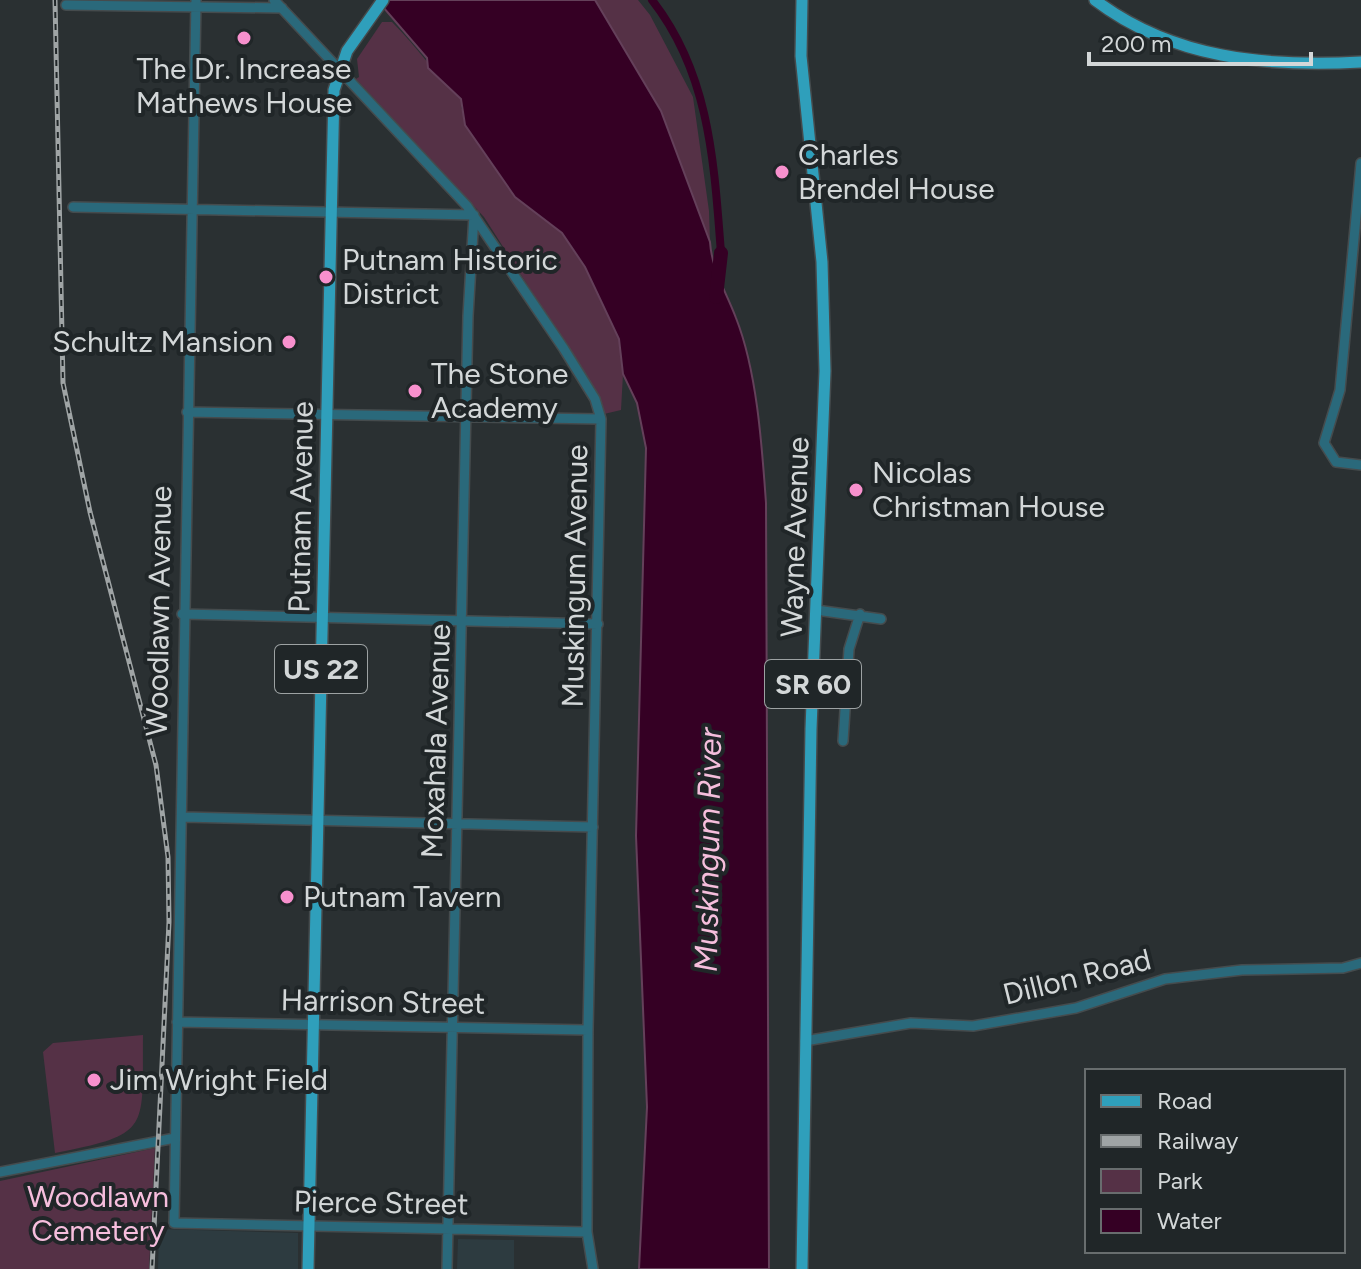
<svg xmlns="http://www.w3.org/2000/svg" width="1361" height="1269" viewBox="0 0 1361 1269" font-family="Figtree,sans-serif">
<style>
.built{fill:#2d3b40}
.green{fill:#553146}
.water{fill:#350024;stroke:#64405a;stroke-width:2}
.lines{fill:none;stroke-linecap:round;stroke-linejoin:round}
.canal{stroke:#350024;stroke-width:8}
.river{stroke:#350024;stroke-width:14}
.minor-casing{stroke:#454b4d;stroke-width:12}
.major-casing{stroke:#454b4d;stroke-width:14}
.minor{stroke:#2a697b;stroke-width:9}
.major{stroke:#2f9fbb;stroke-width:11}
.rail-casing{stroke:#9fa4a5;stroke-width:5}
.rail{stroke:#202628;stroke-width:2;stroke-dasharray:6;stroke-linecap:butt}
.poi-dot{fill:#f790cd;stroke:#202628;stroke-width:3}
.labels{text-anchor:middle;stroke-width:8;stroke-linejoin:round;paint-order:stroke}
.shield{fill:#202628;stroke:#9da2a3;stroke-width:2}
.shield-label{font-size:28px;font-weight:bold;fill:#d3d7d8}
.poi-label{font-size:30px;fill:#d3d7d8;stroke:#202628;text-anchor:start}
.street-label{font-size:30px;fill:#d3d7d8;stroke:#202628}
.park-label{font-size:30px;fill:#f6bedd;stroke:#202628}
.water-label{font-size:32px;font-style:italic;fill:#f5bedc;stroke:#202628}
</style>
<rect width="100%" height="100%" fill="#2a3032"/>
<!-- built -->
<path class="built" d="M 159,1229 L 298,1233 L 298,1269 L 158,1269 Z
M 458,1239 L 514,1240 L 514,1269 L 457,1269 Z"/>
<!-- green -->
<path class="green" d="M 595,0 L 638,0 L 650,15 L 693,97 L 709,211 L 710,242 L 661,111 Z
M 382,22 L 392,22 C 418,48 435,74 461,99 L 461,108 L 515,197 L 562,233 L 585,267 L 619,339 L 623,374 L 621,410 L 604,414 L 596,392 L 484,217 L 356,79 L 359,77 L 357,59 Z
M 143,1035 C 142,1130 152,1134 55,1153 L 43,1052 L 53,1043 Z
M 155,1148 L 149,1269 L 0,1269 L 0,1181 Z"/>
<!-- water -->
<path class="water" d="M 377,0 L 595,0 L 661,111 L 710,242 C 712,271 726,291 736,318 C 757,371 762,446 766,503 L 769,1269 L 639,1269 L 647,1107 L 636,836 L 646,448 L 637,403 L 623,374 L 619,339 L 585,267 L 562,233 L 515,197 L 465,125 L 461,99 L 428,68 L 427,58 Z"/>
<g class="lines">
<!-- canal -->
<path class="canal" d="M 652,0 C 710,74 714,163 721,253"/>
<!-- river -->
<path class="river" d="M 716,297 L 721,253"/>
<defs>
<path id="minor" d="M 196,0 L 174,1223 L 587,1232
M 274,0 L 467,206 L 564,349 L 595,399 L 601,419 L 588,1030 L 587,1232 L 593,1269
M 66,5 L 282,8
M 1361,163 L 1340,390 L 1324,443 L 1336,462 L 1361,465
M 73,207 L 474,215
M 187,412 L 601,419
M 816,610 L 881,619
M 182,614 L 598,624
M 843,741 L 849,649 L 860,614
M 183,817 L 593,827
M 177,1022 L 588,1030
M 805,1041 L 911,1023 L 973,1026 L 1076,1008 L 1165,979 L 1242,970 L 1343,968 L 1361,963
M 0,1172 L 175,1138
M 447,1269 L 468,316 L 474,215"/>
<path id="major" d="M 1095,0 C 1173,59 1266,67 1361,62
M 308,1269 L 334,90 L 347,51 L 383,0
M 802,1269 L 811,729 L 825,371 L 822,262 L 801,56 L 802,0"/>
</defs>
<!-- minor casing -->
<use href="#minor" class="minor-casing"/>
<!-- major casing -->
<use href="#major" class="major-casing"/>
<!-- minor -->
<use href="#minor" class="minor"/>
<!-- major -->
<use href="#major" class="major"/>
<defs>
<path id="rail" d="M 55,0 L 63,383 L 90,512 L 156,765 L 168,857 L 169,922 L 152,1269"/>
</defs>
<!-- rail casing -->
<use href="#rail" class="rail-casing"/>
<!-- rail -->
<use href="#rail" class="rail"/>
</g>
<!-- markers -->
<g class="poi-dot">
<circle cx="244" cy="38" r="8"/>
<circle cx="782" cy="172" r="8"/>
<circle cx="326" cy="277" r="8"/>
<circle cx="289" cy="342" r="8"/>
<circle cx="415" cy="391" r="8"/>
<circle cx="856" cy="490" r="8"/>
<circle cx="287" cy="897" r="8"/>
<circle cx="94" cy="1080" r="8"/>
</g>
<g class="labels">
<!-- shield labels -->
<g class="shield">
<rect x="275" y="645" width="92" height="48" rx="6"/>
<rect x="765" y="660" width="96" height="48" rx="6"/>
</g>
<g class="shield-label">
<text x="321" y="679">US 22</text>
<text x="813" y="694">SR 60</text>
</g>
<!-- poi labels -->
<g class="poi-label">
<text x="244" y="79" text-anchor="middle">The Dr. Increase<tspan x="244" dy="34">Mathews House</tspan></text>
<text x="798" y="165">Charles<tspan x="798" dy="34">Brendel House</tspan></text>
<text x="342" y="270">Putnam Historic<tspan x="342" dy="34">District</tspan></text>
<text x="273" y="352" text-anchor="end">Schultz Mansion</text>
<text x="431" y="384">The Stone<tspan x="431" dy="34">Academy</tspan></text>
<text x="872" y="483">Nicolas<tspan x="872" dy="34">Christman House</tspan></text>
<text x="303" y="907">Putnam Tavern</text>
<text x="110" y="1090">Jim Wright Field</text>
</g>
<!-- street labels -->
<g class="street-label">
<text transform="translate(301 507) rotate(-89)" y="10">Putnam Avenue</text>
<text transform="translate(795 537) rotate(-88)" y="10">Wayne Avenue</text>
<text transform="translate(575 576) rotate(-89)" y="10">Muskingum Avenue</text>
<text transform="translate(159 611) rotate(-89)" y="10">Woodlawn Avenue</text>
<text transform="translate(436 741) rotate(-88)" y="10">Moxahala Avenue</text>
<text transform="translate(1077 977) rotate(-14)" y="10">Dillon Road</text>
<text transform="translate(383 1002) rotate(1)" y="10">Harrison Street</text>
<text transform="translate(381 1203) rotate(1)" y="10">Pierce Street</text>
</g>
<!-- park labels -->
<g class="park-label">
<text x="98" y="1207">Woodlawn<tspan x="98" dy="34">Cemetery</tspan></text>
</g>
<!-- water labels -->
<g class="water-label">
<text transform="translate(708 850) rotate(-89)" y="11">Muskingum River</text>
</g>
</g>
<!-- legend -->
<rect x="1085" y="1069" width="260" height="184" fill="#202628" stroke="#686d6e" stroke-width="2"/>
<rect x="1101" y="1095" width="40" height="12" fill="#2f9fbb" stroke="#686d6e" stroke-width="2"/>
<text x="1157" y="1109" font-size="24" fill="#d3d7d8">Road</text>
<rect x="1101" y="1135" width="40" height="12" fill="#9fa4a5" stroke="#686d6e" stroke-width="2"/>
<text x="1157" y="1149" font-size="24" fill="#d3d7d8">Railway</text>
<rect x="1101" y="1169" width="40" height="24" fill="#553146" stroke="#686d6e" stroke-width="2"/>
<text x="1157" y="1189" font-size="24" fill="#d3d7d8">Park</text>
<rect x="1101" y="1209" width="40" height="24" fill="#350024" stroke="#686d6e" stroke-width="2"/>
<text x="1157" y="1229" font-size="24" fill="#d3d7d8">Water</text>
<!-- scale -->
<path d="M1089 52v12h222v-12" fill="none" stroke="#d3d7d8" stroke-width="4"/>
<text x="1101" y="52" font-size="24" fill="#d3d7d8" stroke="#202628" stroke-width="6" paint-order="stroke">200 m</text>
</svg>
